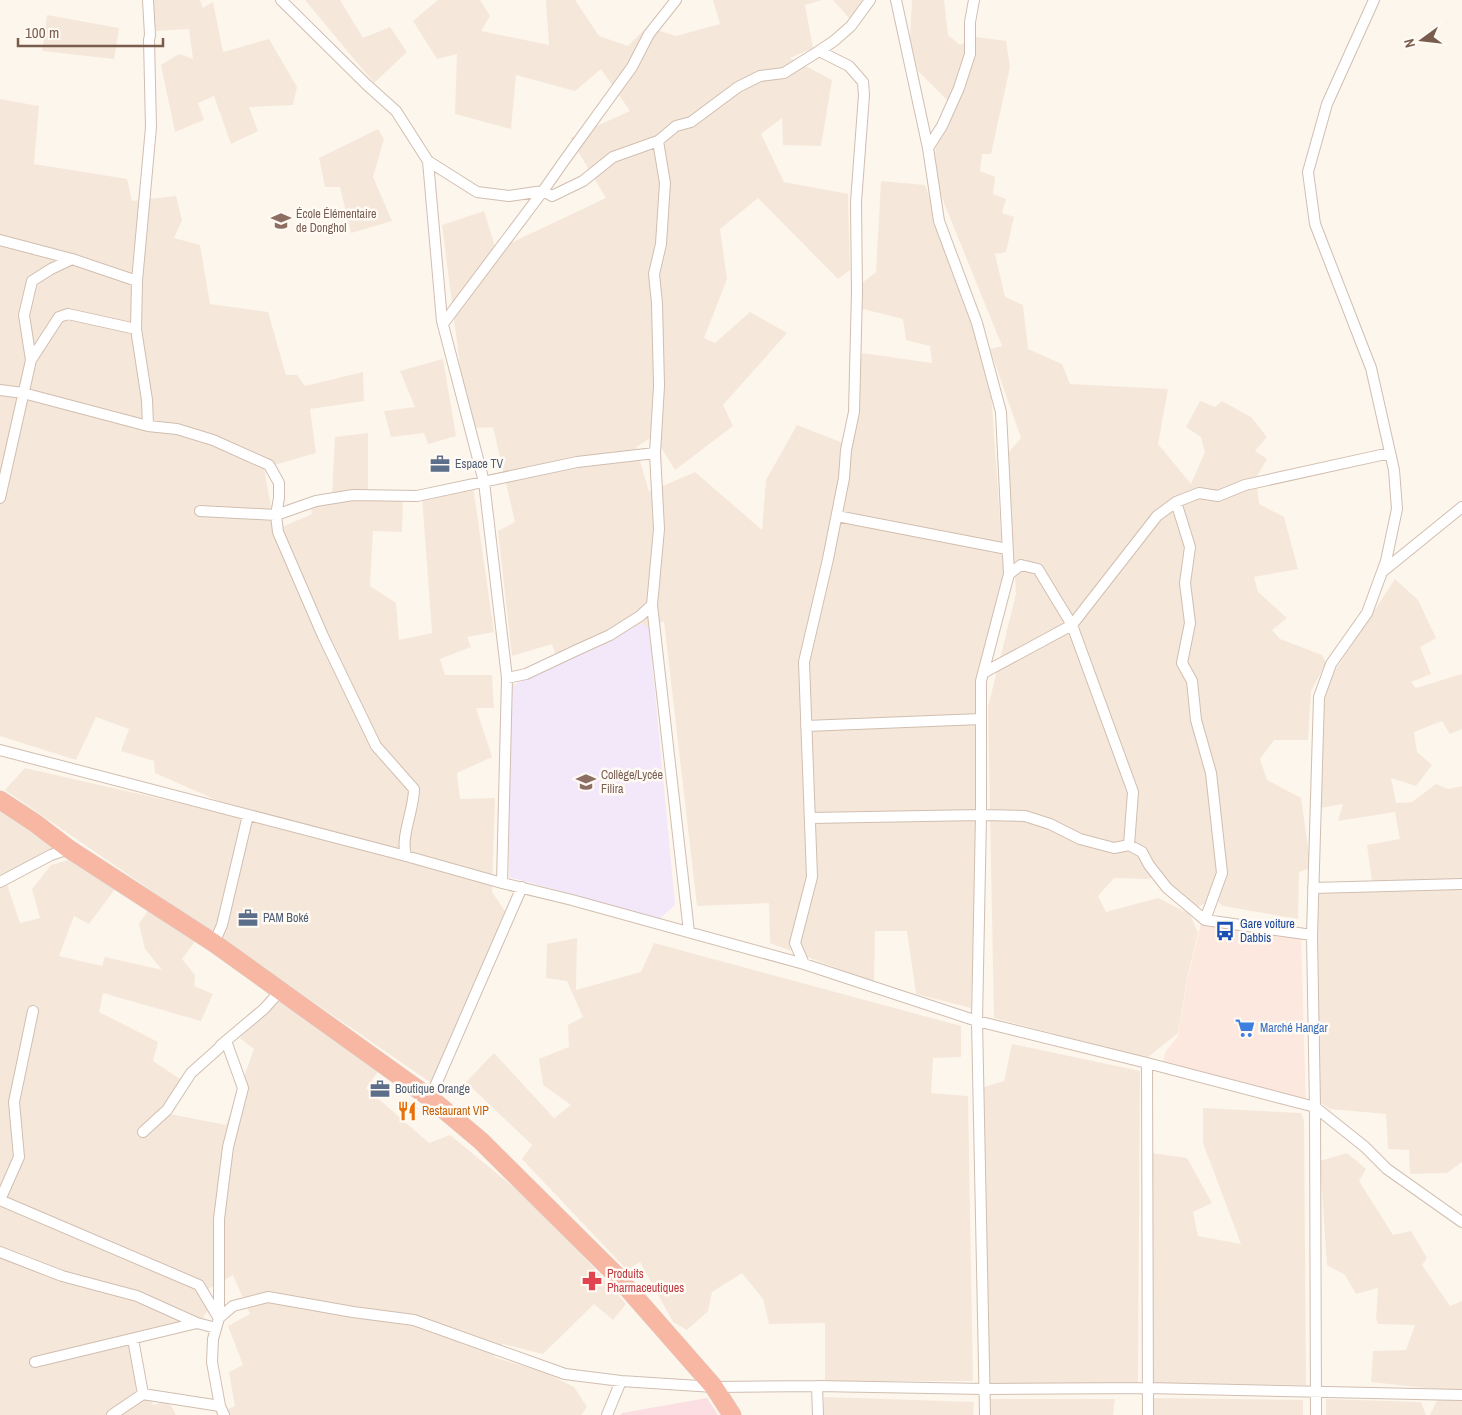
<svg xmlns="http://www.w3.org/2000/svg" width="1462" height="1415" viewBox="0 0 1462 1415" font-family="'Archivo Narrow',sans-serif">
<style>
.residential{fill:#f5e8da}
.commercial{fill:#fde8e0}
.education{fill:#f3e8fa}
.medical{fill:#fbdfe3}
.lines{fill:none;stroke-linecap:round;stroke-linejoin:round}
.street-casing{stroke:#d1beb0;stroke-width:12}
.highway-casing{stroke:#dad1cd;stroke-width:19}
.street{stroke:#fff;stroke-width:10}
.highway{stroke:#f7b7a3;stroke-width:18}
.labels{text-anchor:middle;stroke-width:5;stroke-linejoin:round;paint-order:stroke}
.education-label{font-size:12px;fill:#785e54;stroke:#fffaf3;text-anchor:start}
.service-label{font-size:12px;fill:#4e5e75;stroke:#fffaf3;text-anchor:start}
.transit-label{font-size:12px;fill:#164399;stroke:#fffaf3;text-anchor:start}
.shop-label{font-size:12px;fill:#366cbe;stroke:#fffaf3;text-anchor:start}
.food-label{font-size:12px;fill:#c56008;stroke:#fffaf3;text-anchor:start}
.health-label{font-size:12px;fill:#be3a42;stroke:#fffaf3;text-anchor:start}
</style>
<rect width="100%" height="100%" fill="#fdf6ec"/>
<!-- residential -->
<path class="residential" d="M 150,0 L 200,0 L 203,8 L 213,2 L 223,52 L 269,39 L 297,87 L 293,105 L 249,107 L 258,131 L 231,144 L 214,96 L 198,103 L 204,120 L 175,132 L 161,65 L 179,54 L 193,59 L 189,29 L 156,31 Z
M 305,0 L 340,0 L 363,38 L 390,27 L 407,52 L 374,83 Z
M 438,0 L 480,0 L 490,16 L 481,31 L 549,45 L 546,0 L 575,0 L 599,36 L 628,46 L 647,27 L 676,36 L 720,24 L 713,0 L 822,0 L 805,5 L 813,48 L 790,58 L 832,80 L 821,146 L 783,145 L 782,118 L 761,134 L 784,182 L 848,194 L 850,270 L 838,279 L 758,198 L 720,229 L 727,279 L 704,338 L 715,343 L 750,312 L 787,333 L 723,405 L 733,426 L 675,470 L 654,436 L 636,447 L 649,492 L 695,472 L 762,530 L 766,480 L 797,425 L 843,443 L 862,353 L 932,363 L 930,346 L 906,340 L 903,319 L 859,308 L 862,283 L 876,272 L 881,181 L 925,185 L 990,375 L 1004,579 L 980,676 L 971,1008 L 916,994 L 907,931 L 875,931 L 874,982 L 770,943 L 769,903 L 697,906 L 664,621 L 559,665 L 552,644 L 512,656 L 498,531 L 515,522 L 493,427 L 476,428 L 463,389 L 442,225 L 484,211 L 496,250 L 606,198 L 570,138 L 630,111 L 601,69 L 575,91 L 516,75 L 511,129 L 455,114 L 457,54 L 437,59 L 413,21 Z
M 833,0 L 862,0 L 850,19 Z
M 912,0 L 944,0 L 948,35 L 960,45 L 976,37 L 1006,41 L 1010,67 L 991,154 L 982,154 L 980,171 L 995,177 L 993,194 L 1006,199 L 1002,213 L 1014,217 L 1006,252 L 995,254 L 1005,297 L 1023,305 L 1028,349 L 1062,364 L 1070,384 L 1168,389 L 1158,444 L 1191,484 L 1205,452 L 1201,437 L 1186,427 L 1200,401 L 1215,407 L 1222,401 L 1251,417 L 1267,437 L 1255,451 L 1267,459 L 1256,478 L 1259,504 L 1284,517 L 1298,569 L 1254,577 L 1258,592 L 1287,618 L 1272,630 L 1280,639 L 1322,655 L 1326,663 L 1311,691 L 1308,740 L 1274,740 L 1260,759 L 1267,780 L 1301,798 L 1311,868 L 1299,872 L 1298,919 L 1223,906 L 1214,898 L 1198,907 L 1159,875 L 1148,879 L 1114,878 L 1098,896 L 1106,912 L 1158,898 L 1190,914 L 1198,933 L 1188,974 L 1178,1033 L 1147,1058 L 994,1018 L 988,707 L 1016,594 L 1008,453 L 1021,438 L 990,349 L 1002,346 L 938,188 L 935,151 L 949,102 L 918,71 L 910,40 Z
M 47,15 L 119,28 L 114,59 L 42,51 Z
M 0,99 L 39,106 L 34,164 L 127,179 L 132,201 L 176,196 L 182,220 L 174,238 L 200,245 L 210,304 L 268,312 L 286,375 L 297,375 L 305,386 L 363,372 L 364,401 L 310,409 L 316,453 L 264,468 L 275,530 L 312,514 L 310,503 L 332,496 L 335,437 L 368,433 L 368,492 L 403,497 L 402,532 L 373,531 L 370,586 L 396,603 L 399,640 L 432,633 L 422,496 L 473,486 L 494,632 L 467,637 L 471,647 L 440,659 L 445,675 L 492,675 L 494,708 L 476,708 L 492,757 L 457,773 L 460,799 L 495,798 L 492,892 L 507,914 L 440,1089 L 5,790 L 25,768 L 214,811 L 223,803 L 155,773 L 154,761 L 121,751 L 129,729 L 96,717 L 76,760 L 0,736 Z
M 378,129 L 384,139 L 373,177 L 392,221 L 351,233 L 340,187 L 325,187 L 319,158 Z
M 443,359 L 456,436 L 428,444 L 424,433 L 391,437 L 384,411 L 415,407 L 400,371 Z
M 1395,579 L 1418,600 L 1436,638 L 1420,647 L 1431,674 L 1411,682 L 1416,688 L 1462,674 L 1462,729 L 1450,734 L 1442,721 L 1414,732 L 1417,752 L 1432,765 L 1416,786 L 1391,778 L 1396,803 L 1412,802 L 1436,784 L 1448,789 L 1462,786 L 1462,1162 L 1447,1173 L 1410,1174 L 1409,1150 L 1388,1149 L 1386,1114 L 1330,1109 L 1319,1102 L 1313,999 L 1317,894 L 1373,888 L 1367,845 L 1400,839 L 1395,812 L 1338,821 L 1343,804 L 1320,808 L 1320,711 L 1326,684 Z
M 0,811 L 57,848 L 5,878 L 20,923 L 40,918 L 32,889 L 51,865 L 72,859 L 115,889 L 89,924 L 74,916 L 59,956 L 102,966 L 105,957 L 162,970 L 145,949 L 139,924 L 149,909 L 196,940 L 182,959 L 195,975 L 194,986 L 213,994 L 201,1021 L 103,993 L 99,1012 L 158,1042 L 153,1061 L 183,1081 L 170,1114 L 226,1125 L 254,1049 L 240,1038 L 280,996 L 380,1069 L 366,1088 L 429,1143 L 450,1135 L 544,1212 L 626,1304 L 613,1320 L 594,1304 L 543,1354 L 503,1344 L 494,1357 L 546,1373 L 574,1387 L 587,1407 L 581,1415 L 215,1415 L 235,1406 L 229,1372 L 243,1365 L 228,1326 L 250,1314 L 233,1275 L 208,1289 L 214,1301 L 198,1326 L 135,1340 L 153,1405 L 168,1400 L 176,1415 L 0,1415 Z
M 577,938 L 576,990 L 641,972 L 654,943 L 961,1026 L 961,1057 L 933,1058 L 931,1093 L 968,1096 L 973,1381 L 825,1381 L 825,1323 L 769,1324 L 763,1299 L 742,1273 L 712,1292 L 708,1311 L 687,1330 L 673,1322 L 640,1262 L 627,1270 L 522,1159 L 532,1145 L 466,1082 L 494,1053 L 554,1118 L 571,1105 L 543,1085 L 539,1059 L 569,1047 L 568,1025 L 583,1017 L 567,981 L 546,978 L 547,944 Z
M 1012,1044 L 1140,1071 L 1138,1383 L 989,1383 L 984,1087 L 1004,1081 Z
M 1203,1108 L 1301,1113 L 1304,1120 L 1306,1385 L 1153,1384 L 1152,1153 L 1187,1158 L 1212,1203 L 1193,1212 L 1198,1236 L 1241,1244 L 1203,1143 Z
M 1347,1153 L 1366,1169 L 1359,1181 L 1393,1235 L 1411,1231 L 1427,1258 L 1422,1265 L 1450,1306 L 1462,1301 L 1462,1415 L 1430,1415 L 1442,1390 L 1371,1382 L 1373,1351 L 1406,1350 L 1415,1325 L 1378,1324 L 1376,1319 L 1378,1288 L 1356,1294 L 1345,1275 L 1327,1265 L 1320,1161 Z
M 824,1397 L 974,1402 L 973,1415 L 824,1415 Z
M 1152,1398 L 1303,1400 L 1303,1415 L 1152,1415 Z
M 987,1399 L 1115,1399 L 1113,1415 L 987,1415 Z
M 1326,1399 L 1421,1402 L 1426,1415 L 1326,1415 Z"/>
<!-- commercial -->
<path class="commercial" d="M 1201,923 L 1301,933 L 1306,1105 L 1162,1065 L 1166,1051 L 1178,1036 L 1188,977 Z"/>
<!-- education -->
<path class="education" d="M 642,623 L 649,628 L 675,905 L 659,919 L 509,877 L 509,687 Z"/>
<!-- medical -->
<path class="medical" d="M 707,1398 L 718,1415 L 620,1415 L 622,1413 Z"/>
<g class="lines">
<defs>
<path id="street" d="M 281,0 L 367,85 L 396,111 L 428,161 L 442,321 L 484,482 L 507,678 L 502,883
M 896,0 L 928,148 L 939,221 L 977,323 L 1001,412 L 1009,574 L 981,681 L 981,815 L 977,1021 L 985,1415
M 928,148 L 942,126 L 959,88 L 970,54 L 970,22 L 974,0
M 428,161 L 477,192 L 509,196 L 543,191 L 552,196 L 583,181 L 613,157 L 658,141 L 676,126 L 691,122 L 738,87 L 760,76 L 784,73 L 819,51 L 834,41 L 851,26 L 870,0
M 0,240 L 72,259 L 137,281
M 443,324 L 543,191 L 564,161 L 632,67 L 649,34 L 676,0
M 31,360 L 59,317 L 68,314 L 136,329
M 0,390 L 23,393 L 148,426 L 177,429 L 213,440 L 269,465 L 279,483 L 279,498 L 276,515 L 278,532 L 323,636 L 376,746 L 414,789 C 414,810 400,837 406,856
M 148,426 L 147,400 L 136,329 L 137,281 L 151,127 L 149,40 L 150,35 L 148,0
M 0,498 L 31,360 L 24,315 L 32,281 L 51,269 L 72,259
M 1176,502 L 1190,547 L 1185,583 L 1190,623 L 1182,663 L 1192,681 L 1196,720 L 1211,773 L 1222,873 L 1205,920
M 200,511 L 276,515 L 316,501 L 353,495 L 417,496 L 577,462 L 655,453
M 837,516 L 1007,549
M 1382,572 L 1462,507
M 1009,574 L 1021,565 L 1038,569 L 1072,625 L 1133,792 L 1129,845 L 1142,852 L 1149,865 L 1167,888 L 1205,920 L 1312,935
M 652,605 L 659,529 L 655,453 L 659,386 L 657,303 L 654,274 L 661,244 L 665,183 L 658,141
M 983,673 L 1072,625 L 1157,516 L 1176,502 L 1199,493 L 1218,496 L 1245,485 L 1390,453
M 507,678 L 526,674 L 577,650 L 610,635 L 640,616 L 652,605 L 689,932
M 806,726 L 981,719
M 0,750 L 406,856 L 502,883 L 572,900 L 804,964 L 977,1021 L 1147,1063 L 1315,1107 L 1365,1147 L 1387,1169 L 1462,1222
M 810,818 L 981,815 L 1025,816 L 1050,824 L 1080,839 L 1114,848 L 1129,845
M 0,882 L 51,855 L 69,849
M 1313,888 L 1462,884
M 214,943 L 222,925 L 248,815
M 804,964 L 795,943 L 812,877 L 804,662 L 828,559 L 844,478 L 846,450 L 854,412 L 857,292 L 856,202 L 864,95 L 863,82 L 849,66 L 819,51
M 1147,1063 L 1148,1415
M 430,1098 L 522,887
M 143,1132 L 167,1110 L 191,1073 L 219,1048 L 221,1045 L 264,1009 L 281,990
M 0,1200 L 199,1285 L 218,1317
M 0,1200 L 19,1157 L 14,1102 L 33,1011
M 0,1252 L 62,1276 L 137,1296 L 197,1323 L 216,1328
M 219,1318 L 219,1219 L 228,1147 L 243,1088 L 226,1041
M 133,1339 L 143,1394
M 35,1362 L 197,1323
M 817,1386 L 818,1415
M 112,1415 L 143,1394 L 220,1406
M 224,1415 L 220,1406 L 212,1362 L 213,1339 L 219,1318 L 233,1306 L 268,1297 L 353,1312 L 414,1320 L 565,1374 L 621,1381 L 714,1387 L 817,1386 L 985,1389 L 1147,1388 L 1462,1395
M 607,1415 L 621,1381
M 1316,1415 L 1315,1107 L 1312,935 L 1319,697 L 1331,664 L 1367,613 L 1386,561 L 1397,509 L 1394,470 L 1371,368 L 1315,224 L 1308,172 L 1327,104 L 1374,0"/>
<path id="highway" d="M 0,800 L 35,823 L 69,849 L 214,943 L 430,1098 L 481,1141 L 615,1274 L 714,1387 L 732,1415"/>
</defs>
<!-- street casing -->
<use href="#street" class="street-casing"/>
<!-- highway casing -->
<use href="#highway" class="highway-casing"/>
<!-- street -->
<use href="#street" class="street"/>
<!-- highway -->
<use href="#highway" class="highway"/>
</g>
<!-- icons -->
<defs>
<symbol id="school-bare" viewBox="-9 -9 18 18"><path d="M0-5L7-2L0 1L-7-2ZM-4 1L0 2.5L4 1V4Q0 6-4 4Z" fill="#8d6e63" stroke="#fffaf3" stroke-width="2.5" paint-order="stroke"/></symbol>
<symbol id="office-bare" viewBox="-9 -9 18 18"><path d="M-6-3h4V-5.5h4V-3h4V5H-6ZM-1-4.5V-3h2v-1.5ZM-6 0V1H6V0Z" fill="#5c6f8a" stroke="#fffaf3" stroke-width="2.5" paint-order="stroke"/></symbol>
<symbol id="bus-bare" viewBox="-9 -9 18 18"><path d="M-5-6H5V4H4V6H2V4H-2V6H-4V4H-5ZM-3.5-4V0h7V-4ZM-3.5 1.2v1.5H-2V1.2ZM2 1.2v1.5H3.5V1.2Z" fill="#1a4fb4" stroke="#fffaf3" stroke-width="2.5" paint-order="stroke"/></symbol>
<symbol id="supermarket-bare" viewBox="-9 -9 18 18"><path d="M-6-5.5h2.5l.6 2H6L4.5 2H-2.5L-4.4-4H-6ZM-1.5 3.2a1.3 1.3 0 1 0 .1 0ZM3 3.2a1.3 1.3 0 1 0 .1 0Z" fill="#3f7fe0" stroke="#fffaf3" stroke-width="2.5" paint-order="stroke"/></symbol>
<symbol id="restaurant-bare" viewBox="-9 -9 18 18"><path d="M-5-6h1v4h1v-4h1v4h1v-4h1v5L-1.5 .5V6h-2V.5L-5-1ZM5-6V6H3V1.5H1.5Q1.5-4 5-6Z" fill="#e8710a" stroke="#fffaf3" stroke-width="2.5" paint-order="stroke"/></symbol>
<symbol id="pharmacy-bare" viewBox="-9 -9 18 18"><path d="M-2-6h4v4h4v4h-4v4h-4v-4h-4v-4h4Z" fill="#e0444e" stroke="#fffaf3" stroke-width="2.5" paint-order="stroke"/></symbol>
</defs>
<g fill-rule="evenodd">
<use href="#school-bare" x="267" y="207" width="28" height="28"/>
<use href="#office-bare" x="426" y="450" width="28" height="28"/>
<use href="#school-bare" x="572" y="768" width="28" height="28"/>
<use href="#office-bare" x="234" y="904" width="28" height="28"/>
<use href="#bus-bare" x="1211" y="917" width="28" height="28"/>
<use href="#supermarket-bare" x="1231" y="1014" width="28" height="28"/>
<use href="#office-bare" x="366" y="1075" width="28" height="28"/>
<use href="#restaurant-bare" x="393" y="1097" width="28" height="28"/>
<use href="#pharmacy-bare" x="578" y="1267" width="28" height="28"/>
</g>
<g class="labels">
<!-- education labels -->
<g class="education-label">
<text x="296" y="218">École Élémentaire<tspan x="296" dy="14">de Donghol</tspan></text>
<text x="601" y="779">Collège/Lycée<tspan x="601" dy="14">Filira</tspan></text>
</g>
<!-- service labels -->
<g class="service-label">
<text x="455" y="468">Espace TV</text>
<text x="263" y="922">PAM Boké</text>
<text x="395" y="1093">Boutique Orange</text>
</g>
<!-- transit labels -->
<g class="transit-label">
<text x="1240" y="928">Gare voiture<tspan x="1240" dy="14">Dabbis</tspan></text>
</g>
<!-- shop labels -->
<g class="shop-label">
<text x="1260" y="1032">Marché Hangar</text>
</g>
<!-- food labels -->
<g class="food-label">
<text x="422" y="1115">Restaurant VIP</text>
</g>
<!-- health labels -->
<g class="health-label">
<text x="607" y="1278">Produits<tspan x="607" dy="14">Pharmaceutiques</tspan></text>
</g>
</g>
<!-- north arrow -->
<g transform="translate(1422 40) rotate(255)" stroke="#fffaf3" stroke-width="4" paint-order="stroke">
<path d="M0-4L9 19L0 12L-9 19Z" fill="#7a5c4d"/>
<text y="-8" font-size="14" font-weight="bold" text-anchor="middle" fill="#7a5c4d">N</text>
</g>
<!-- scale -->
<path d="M18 38v8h145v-8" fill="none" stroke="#7a5c4d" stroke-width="2.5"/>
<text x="25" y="38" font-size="15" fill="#7a5c4d" stroke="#fffaf3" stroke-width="4" paint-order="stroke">100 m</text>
</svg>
